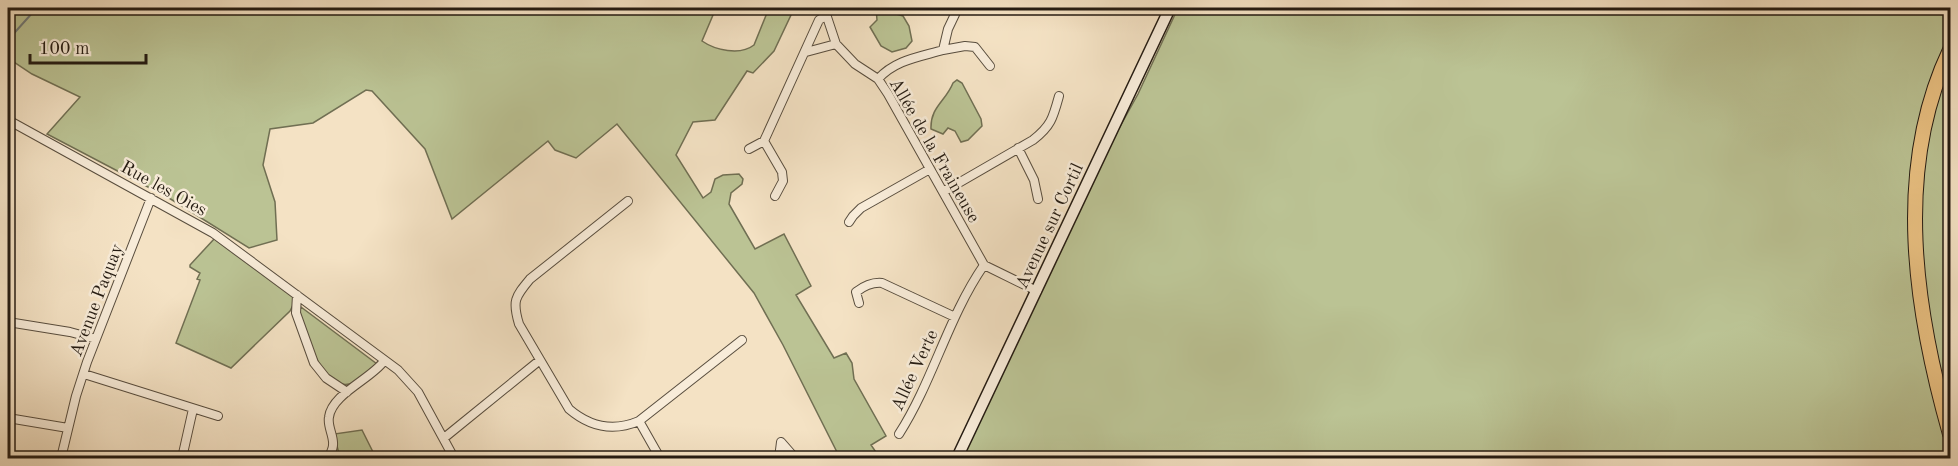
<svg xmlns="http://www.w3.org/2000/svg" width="1958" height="466" viewBox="0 0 1958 466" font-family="'Old Standard TT',serif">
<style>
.green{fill:#bbc394;stroke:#706f53;stroke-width:1.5}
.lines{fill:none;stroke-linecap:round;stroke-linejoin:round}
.stream{stroke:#707a7a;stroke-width:2}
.street-casing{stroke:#584d3e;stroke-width:10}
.secondary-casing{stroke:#241b12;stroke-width:13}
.highway-casing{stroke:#241b12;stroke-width:16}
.street{stroke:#f8ecd9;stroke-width:8}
.secondary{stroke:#f8ecd9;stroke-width:10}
.highway{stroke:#eac182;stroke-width:14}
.labels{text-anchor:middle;stroke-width:5;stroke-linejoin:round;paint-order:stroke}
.street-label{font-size:18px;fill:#241b12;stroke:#f8ecd9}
</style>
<rect width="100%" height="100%" fill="#f4e2c4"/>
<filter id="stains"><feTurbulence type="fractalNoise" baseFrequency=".00333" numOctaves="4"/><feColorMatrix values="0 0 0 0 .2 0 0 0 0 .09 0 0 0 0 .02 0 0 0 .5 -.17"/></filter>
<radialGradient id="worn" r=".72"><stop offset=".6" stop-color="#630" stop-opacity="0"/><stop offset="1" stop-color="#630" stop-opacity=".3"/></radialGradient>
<!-- green -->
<path class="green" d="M 8,8 L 716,8 L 702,41 C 715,50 740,56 754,45 L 769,8 L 786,8 L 791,15 L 774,51 L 753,73 L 747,71 L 715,120 L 693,122 L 676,155 L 703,198 L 711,192 L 715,179 L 723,175 L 739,174 L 743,179 L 742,184 L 731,193 L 729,204 L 755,249 L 784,234 L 811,286 L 796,295 L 834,358 L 846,353 L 852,363 L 854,379 L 886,436 L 871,445 L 880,458 L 840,458 L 783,345 L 754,293 L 617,124 L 576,158 L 555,150 L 548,141 L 452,219 L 425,149 L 372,91 L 366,90 L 313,123 L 270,129 L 263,165 L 275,202 L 277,240 L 249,248 L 169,198 L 47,134 L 80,97 L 32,74 L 8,58 Z
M 876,8 L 896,8 L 896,14 L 903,16 L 909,26 L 912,41 L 906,48 L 892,52 L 881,46 L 870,27 L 877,20 Z
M 1178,8 L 1950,8 L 1950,458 L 962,458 L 1106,152 L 1138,94 Z
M 957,80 L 962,83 L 981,119 L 982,126 L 968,140 L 961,142 L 955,131 L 948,128 L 943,134 L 931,129 C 930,107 946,101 953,83 Z
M 215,238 L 296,299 L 290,311 L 231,368 L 176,343 L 200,280 L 197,279 L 200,273 L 190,267 L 190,265 Z
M 301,307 L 377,364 C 371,369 366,376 359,380 C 324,403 306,332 298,311 Z
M 362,430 L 376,458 L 340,458 L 334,434 Z"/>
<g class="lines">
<!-- stream -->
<path class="stream" d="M 8,40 L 34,11 L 42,8"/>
<defs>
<path id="street" d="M 824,8 L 836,44 L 855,64 L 878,79 L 888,94 L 984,265 L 1037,291
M 943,50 L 965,46 L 975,47 L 990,66
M 806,52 L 836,44
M 878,79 C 895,60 919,57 943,50 L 948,29 L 958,8
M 8,120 L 213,233 L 398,370 L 418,392 L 454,458
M 1018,148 L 1034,180 L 1038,199
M 749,149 L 764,141
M 943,192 L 1033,140 C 1051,126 1053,118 1059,96
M 775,196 L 783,181 L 782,172 L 764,141 L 819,20 L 826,16
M 628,201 L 530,279 C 515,297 512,301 519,324 L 569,409 C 590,427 613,432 639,421 L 742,340
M 849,222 L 853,216 L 861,208 L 930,169
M 297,295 L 296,313 L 314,363 L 326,378 L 347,392
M 859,303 L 856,292 C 864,286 872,282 882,283 L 955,317
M 8,322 L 70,332 L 96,339
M 84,374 L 218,416
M 8,418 L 68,428
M 639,421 L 660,458
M 899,434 C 933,381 948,317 984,265
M 444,438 L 540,360
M 61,458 L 76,396 L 87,362 L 151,198
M 182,458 L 193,409
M 329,458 C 330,454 333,449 333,445 C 334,436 327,426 329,417 C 332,394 371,379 384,361
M 779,458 L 781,442 L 795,458"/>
<path id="secondary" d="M 957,458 L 1170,8"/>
<path id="highway" d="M 1950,50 C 1893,170 1915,311 1950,434"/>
</defs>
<!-- street casing -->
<use href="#street" class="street-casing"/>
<!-- secondary casing -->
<use href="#secondary" class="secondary-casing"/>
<!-- highway casing -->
<use href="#highway" class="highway-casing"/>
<!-- street -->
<use href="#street" class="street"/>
<!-- secondary -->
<use href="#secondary" class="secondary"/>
<!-- highway -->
<use href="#highway" class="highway"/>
</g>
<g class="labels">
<!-- street labels -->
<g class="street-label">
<text transform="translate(935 150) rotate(60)" y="6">Allée de la Fraineuse</text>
<text transform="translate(164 188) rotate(29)" y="6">Rue les Oies</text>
<text transform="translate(1049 226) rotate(-65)" y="6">Avenue sur Cortil</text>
<text transform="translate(96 300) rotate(-69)" y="6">Avenue Paquay</text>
<text transform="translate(914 370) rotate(-65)" y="6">Allée Verte</text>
</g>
</g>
<!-- margin -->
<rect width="1958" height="466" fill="none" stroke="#f4e2c4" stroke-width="30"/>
<rect x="9" y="9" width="1940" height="448" fill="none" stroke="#241b12" stroke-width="3"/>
<rect x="15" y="15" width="1928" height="436" fill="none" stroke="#241b12" stroke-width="1.5"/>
<!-- scale -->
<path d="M30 54v9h116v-9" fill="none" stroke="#241b12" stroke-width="3"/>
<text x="39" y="54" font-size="18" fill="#241b12" stroke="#f8ecd9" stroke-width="4.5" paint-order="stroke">100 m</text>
<rect width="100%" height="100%" filter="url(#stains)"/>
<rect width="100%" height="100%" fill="url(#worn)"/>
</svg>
